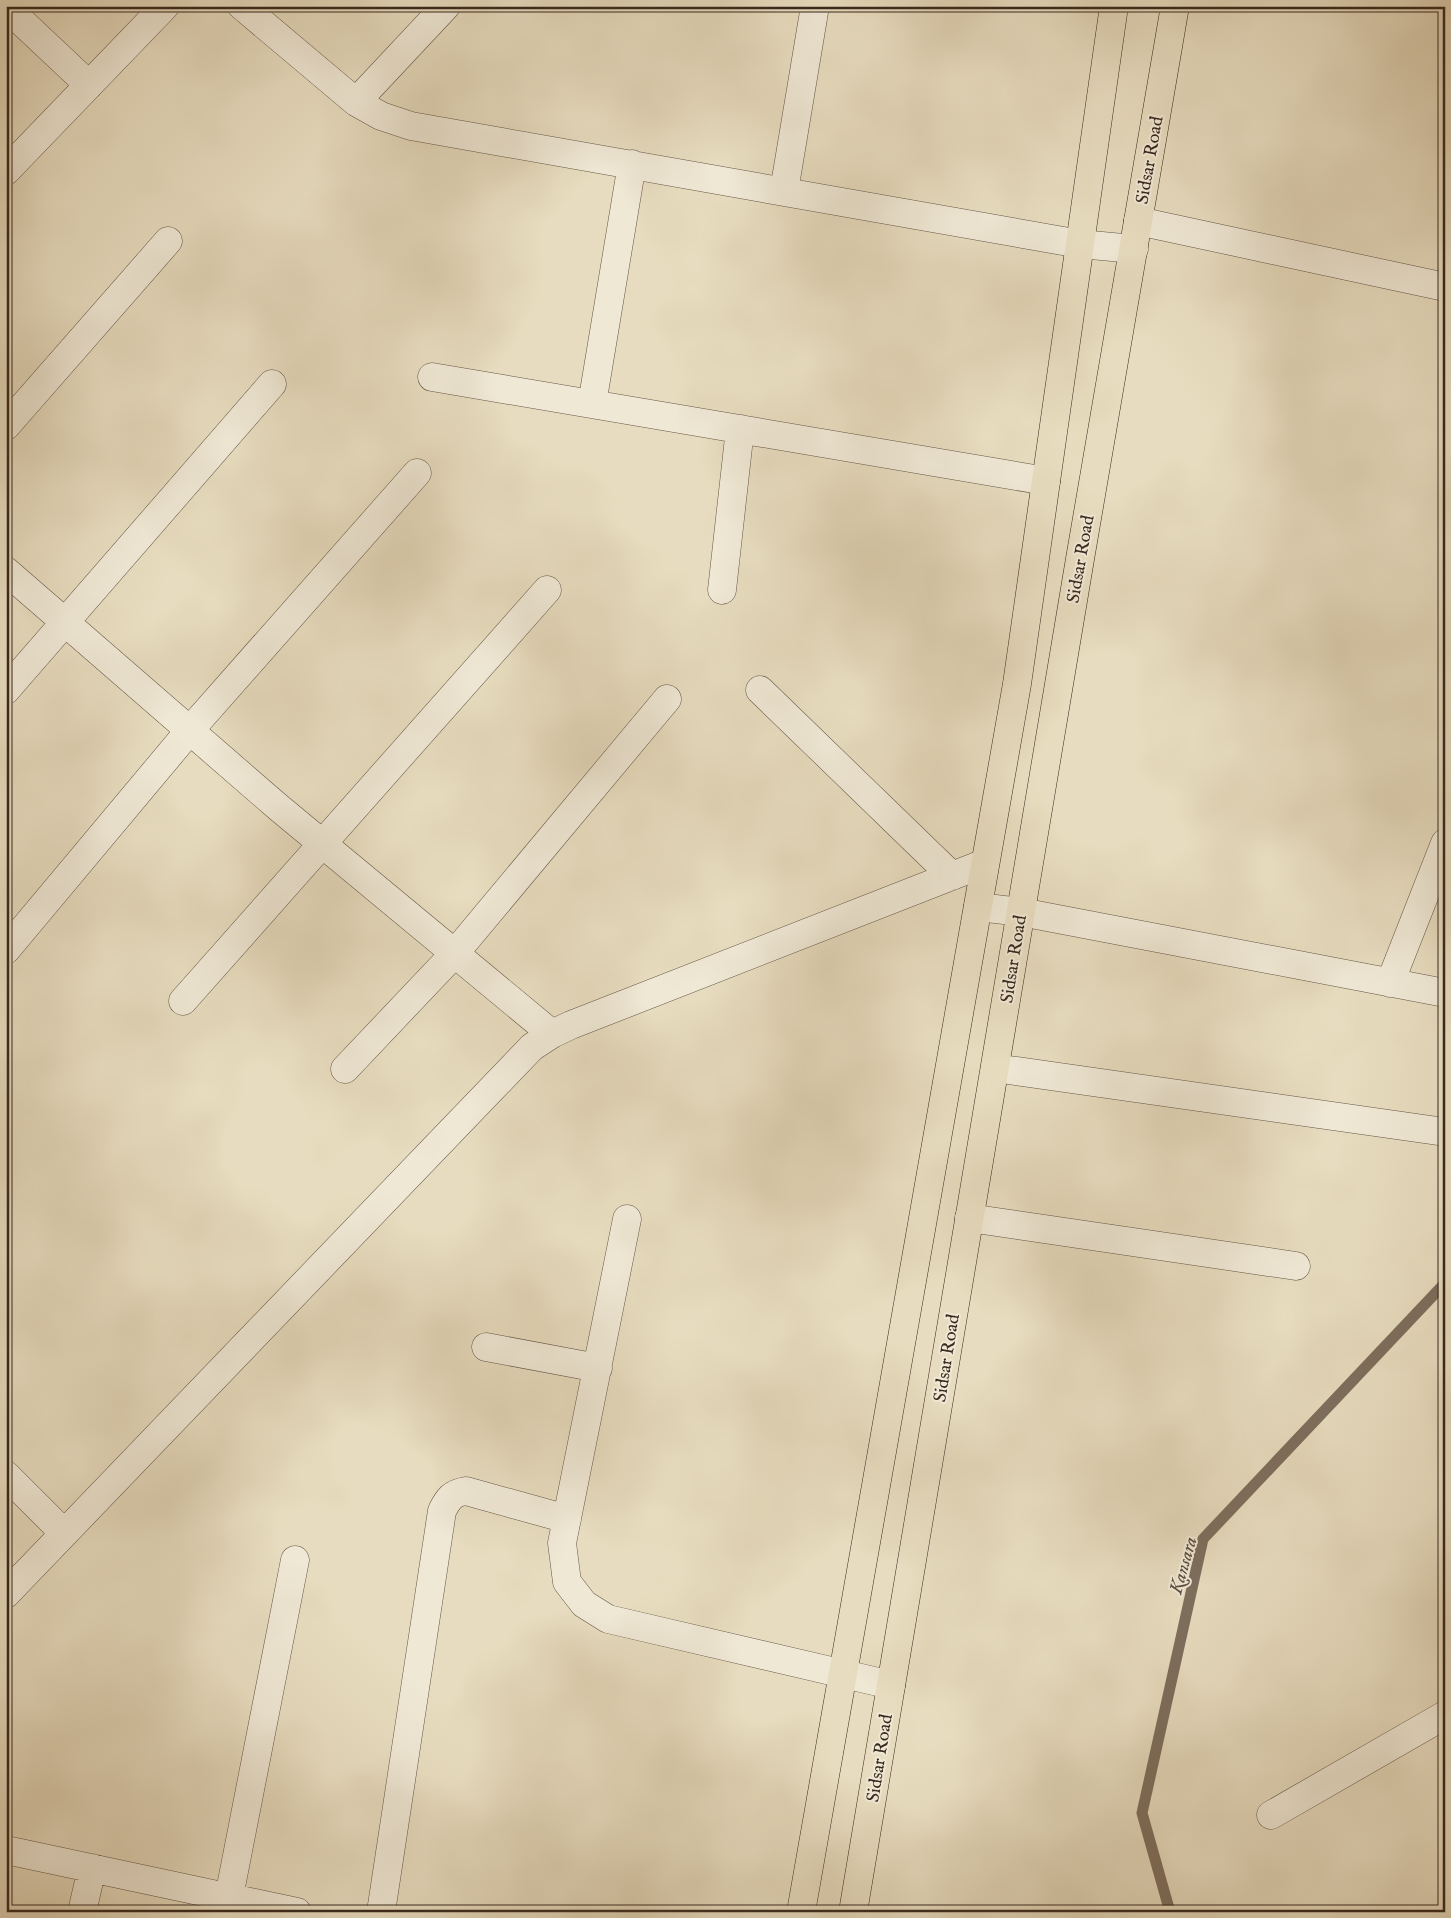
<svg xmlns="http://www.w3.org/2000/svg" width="1451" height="1918" viewBox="0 0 1451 1918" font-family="'IM FELL English',serif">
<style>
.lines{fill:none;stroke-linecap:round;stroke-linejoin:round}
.stream{stroke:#7e6f5e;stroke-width:11}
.minor-casing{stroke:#645546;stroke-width:29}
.major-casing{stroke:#39281e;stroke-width:29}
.minor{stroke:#efe8d5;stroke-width:28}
.major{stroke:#e7dcbf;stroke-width:28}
.labels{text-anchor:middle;stroke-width:4;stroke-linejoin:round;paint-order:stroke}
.street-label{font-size:18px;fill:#39281e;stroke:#efe8d5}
.water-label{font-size:19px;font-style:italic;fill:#5c4c3e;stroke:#efe8d5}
</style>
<rect width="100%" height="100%" fill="#e7dcbf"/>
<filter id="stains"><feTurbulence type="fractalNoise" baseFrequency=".004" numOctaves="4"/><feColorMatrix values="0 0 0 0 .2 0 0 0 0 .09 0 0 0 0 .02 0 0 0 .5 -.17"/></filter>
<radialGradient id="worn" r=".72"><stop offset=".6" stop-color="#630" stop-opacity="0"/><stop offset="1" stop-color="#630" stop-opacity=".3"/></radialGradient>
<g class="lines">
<!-- stream -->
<path class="stream" d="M 1170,1912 L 1142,1813 L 1203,1539 L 1445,1283"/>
<defs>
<path id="minor" d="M 242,6 L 356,102 L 381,116 L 411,126 L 1080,244 L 1134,249
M 6,7 L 89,85
M 356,102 L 446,6
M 6,171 L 165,6
M 784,191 L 815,6
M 1138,221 L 1445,287
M 432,377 L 1046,481
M 592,404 L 632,164
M 6,426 L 168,241
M 6,571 L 278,807 L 552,1034
M 722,590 L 740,429
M 6,690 L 272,384
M 760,690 L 952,876
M 978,907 L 1021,912 L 1445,993
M 6,950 L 190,730 L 417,473
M 1390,983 L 1445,843
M 183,1001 L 547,590
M 995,1068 L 1445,1132
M 345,1069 L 455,953 L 667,699
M 969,1218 L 1296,1266
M 627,1219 L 562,1543 L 567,1582 L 584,1604 L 608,1619 L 891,1685
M 486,1347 L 598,1368
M 6,1475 L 64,1533
M 6,1594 L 532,1047 L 552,1034 L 571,1025 L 985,863
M 1271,1815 L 1445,1715
M 6,1850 L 297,1912
M 82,1912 L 92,1868
M 226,1912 L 295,1560
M 381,1912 L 442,1511 C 448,1499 452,1493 466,1491 L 567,1519"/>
<path id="major" d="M 801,1912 L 1017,684 L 1114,6
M 853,1912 L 1080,559 L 1175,6"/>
</defs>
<!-- minor casing -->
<use href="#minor" class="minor-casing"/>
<!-- major casing -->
<use href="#major" class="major-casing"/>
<!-- minor -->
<use href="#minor" class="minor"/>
<!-- major -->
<use href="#major" class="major"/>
</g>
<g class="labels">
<!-- street labels -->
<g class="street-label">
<text transform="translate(1149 160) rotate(-80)" y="6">Sidsar Road</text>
<text transform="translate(1080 559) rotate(-80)" y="6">Sidsar Road</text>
<text transform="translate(1013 959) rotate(-81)" y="6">Sidsar Road</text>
<text transform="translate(946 1358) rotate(-81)" y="6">Sidsar Road</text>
<text transform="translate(879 1758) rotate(-81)" y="6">Sidsar Road</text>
</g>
<!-- water labels -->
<g class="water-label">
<text transform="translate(1182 1565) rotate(-74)" y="7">Kansara</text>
</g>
</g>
<!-- margin -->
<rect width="1451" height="1918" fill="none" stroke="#e7dcbf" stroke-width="25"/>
<rect x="8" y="8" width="1436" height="1903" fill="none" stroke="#39281e" stroke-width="2.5"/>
<rect x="12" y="12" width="1426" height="1893" fill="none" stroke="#39281e"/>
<rect width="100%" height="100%" filter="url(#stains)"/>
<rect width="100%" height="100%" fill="url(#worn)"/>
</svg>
